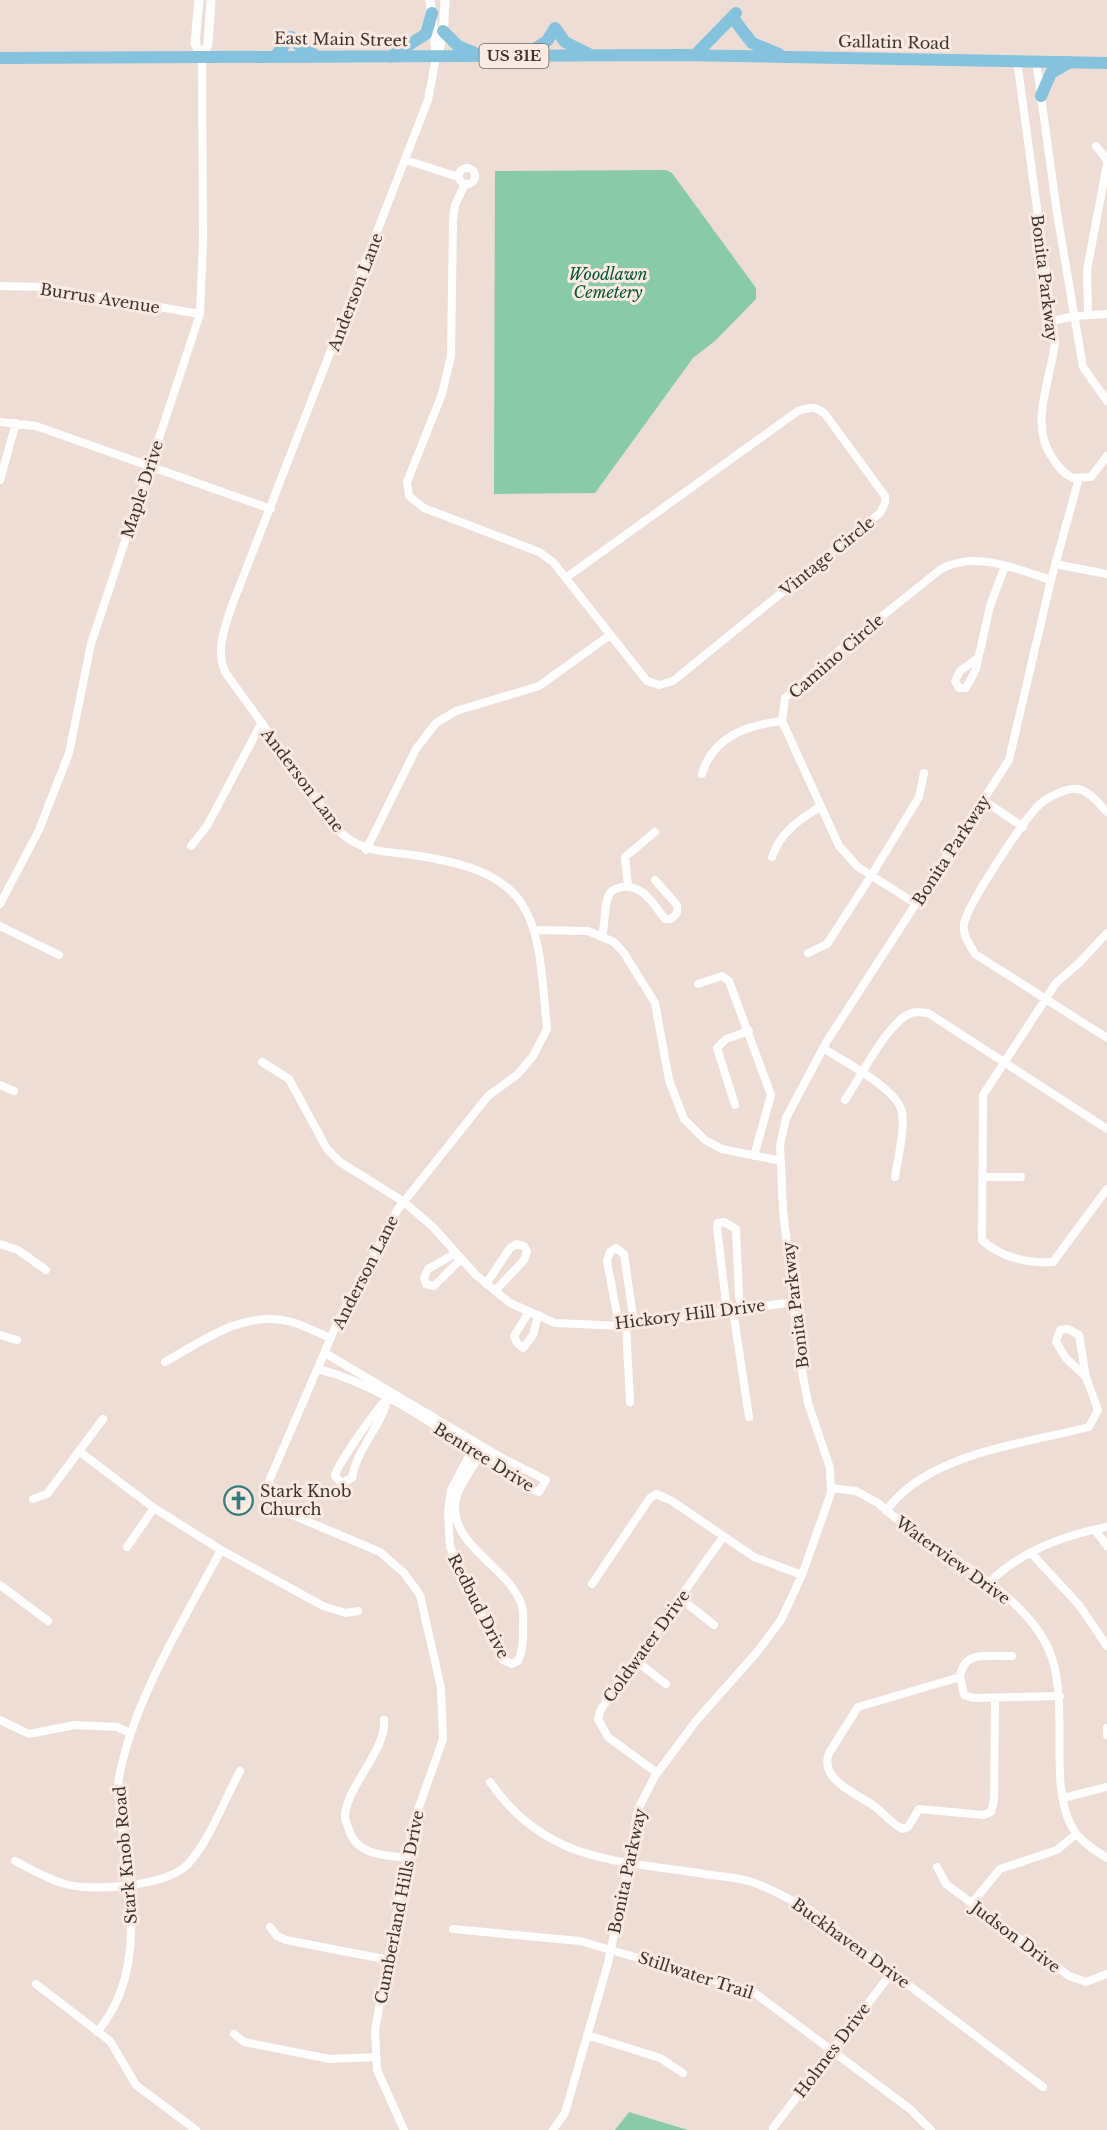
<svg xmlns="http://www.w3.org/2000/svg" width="1107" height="2130" viewBox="0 0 1107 2130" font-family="'Libre Baskerville',serif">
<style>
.green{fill:#89caa9}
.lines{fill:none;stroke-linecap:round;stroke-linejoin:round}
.minor{stroke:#fff;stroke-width:8}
.tertiary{stroke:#fff;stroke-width:9}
.primary{stroke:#84c2dd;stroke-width:12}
.labels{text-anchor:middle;stroke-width:6;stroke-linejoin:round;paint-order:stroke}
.shield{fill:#fbeae1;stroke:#746b65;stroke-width:1.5}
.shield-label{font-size:15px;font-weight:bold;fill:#3a3430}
.street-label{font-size:16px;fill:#3a3430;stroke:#fbeae1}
.park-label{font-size:16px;font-style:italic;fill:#015437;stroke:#fbeae1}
.poi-label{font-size:16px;fill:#3a3430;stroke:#fbeae1;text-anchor:start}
</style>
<rect width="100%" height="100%" fill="#eeddd4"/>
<!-- green -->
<path class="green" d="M 666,170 L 672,173 L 756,288 L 756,299 L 716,340 L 693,358 L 595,493 L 494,494 L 495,171 Z
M 629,2112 L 688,2130 L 615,2130 Z"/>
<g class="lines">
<!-- minor -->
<path class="minor" d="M 1017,60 L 1055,342 C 1051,381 1028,424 1053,459 C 1058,466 1064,475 1073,478 L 1091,477 L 1107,456
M 1036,60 L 1057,213 L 1083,367 L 1107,401
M 1096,146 L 1107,160
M 406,160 L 458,177
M459 176a8 8 0 1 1 16 0a8 8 0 1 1-16 0Z
M 465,184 L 455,205 L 453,221 L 451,356 L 442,394 L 407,482 L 409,496 L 424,508 L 539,552 L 553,562 L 647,681 L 659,685 L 673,681 L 880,513 L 885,503 L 885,496 L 825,414 C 816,406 810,407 798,411 L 567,577
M 0,286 L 42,287 L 200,314
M 1088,315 L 1087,270 L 1107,164
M 1052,321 L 1075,316 L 1107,314
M 0,422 L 36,426 L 271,509
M 0,480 L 16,423
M 1055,564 L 1107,574
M 978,658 L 960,671 L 955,681 L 959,688 L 966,688 L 976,669 L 990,606 L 1005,566
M 702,774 C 713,736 748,725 782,721
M 983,800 L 1023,827
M 1107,812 C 1099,804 1090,791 1078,789 C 1067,787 1045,798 1037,807 C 1022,823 967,905 964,924 C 962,935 970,945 975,954 L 1107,1038
M 191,846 L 207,826 L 261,724
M 366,850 L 416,749 L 436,723 L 456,711 L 539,686 L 610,635
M 772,857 C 781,831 798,821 821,806
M 628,886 L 625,857 L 655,832
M 0,904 L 39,830 L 69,753 L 91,644 L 200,314 L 203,241 L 202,58
M 916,904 L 858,867 L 839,846 L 782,721 L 785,698 L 841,649 L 941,569 C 976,550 1016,569 1051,580
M 0,926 L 59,955
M 534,930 L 588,931 L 614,942 L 624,953 L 655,1003 L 669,1080 L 684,1119 L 705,1140 L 722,1149 L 781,1161
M 1107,933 L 1079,963 L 1056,983 L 983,1095 L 982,1240 C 1000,1257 1028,1264 1053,1262 L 1107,1189
M 602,935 C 606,922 603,904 610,893 C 613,889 618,888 622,887 C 643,884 654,905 665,919 L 671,919 L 677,913 L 677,905 L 655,880
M 808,953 L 827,944 L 871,876 L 919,797 L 924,773
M 698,984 L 722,976 L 729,981 L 771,1095 L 754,1156
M 823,1048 C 843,1061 898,1089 902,1112 C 905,1131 898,1157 895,1177
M 262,1062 L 289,1079 L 327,1149 L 340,1162 L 404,1202 L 433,1227 L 475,1274 L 510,1303 L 555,1323 L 623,1326 L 793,1302
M 0,1085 L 14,1091
M 845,1100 C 861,1076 882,1033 905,1016 C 913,1011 920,1012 928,1013 L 1107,1129
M 735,1105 L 717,1048 L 726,1039 L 749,1031
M 983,1177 L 1021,1177
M 0,1244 L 18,1250 L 46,1270
M 456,1253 L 428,1269 L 424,1278 L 426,1284 L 434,1286 L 461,1259
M 486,1284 L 510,1248 L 517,1244 L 524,1246 L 527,1251 L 524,1260 L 495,1291
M 733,1310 L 749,1417
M 727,1311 L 717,1228 L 718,1223 L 724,1222 L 736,1229 L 739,1297 L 743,1308
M 529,1312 L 514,1336 L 517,1343 L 523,1348 L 533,1335 L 538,1315
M 619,1325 L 607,1261 L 610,1252 L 616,1248 L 624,1254 L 634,1324
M 626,1325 L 630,1402
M 0,1335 L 17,1340
M 165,1362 C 204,1340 245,1309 292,1322 C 305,1326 318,1333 331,1338
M 318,1369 C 385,1386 441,1432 501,1467 C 514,1474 525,1488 539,1492 L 546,1480 L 502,1458 L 325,1353
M 388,1398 C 381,1427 357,1448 352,1478 L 341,1483 L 335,1476 C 337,1465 378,1406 388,1398 Z
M 472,1450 L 451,1490 L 448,1511 L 450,1547 L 503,1660 L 512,1664 L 518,1661 C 523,1651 523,1640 523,1629 C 523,1622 524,1613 522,1606 C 510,1567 452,1548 455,1504 C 457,1487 472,1469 480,1455
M 80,1452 L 154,1508 L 221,1550 L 323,1606 L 346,1613 L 358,1611
M 831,1488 L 856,1491 L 878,1503 C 927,1549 1022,1587 1049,1650 C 1072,1704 1045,1788 1075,1832 C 1083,1843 1096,1851 1107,1858
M 33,1499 L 47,1494 L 103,1419
M 886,1511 C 927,1453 1023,1444 1089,1427 L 1098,1410 L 1086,1377 L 1079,1335 L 1068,1329 L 1060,1330 L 1056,1342 L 1066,1358 L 1086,1377
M 1095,1530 L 1107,1546
M 127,1547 L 154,1508
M 1032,1554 L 1079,1605 L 1107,1646
M 592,1584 L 650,1498 L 656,1494 L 672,1501 L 754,1557 L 802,1575
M 988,1584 C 1019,1552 1065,1535 1107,1527
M 0,1585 L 48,1621
M 680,1598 L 714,1625
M 635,1660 L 666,1684
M 960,1677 L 964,1695 L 973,1698 L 1060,1696
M 995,1698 L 994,1800 L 991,1812 L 983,1815 L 919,1809 L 908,1827 L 903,1829 C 892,1824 887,1817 878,1809 C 862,1795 818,1782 829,1753 L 858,1707 L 960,1677 C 964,1649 989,1657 1012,1656
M 0,1720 L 29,1734 L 75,1725 L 117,1727 L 130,1733
M 384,1720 C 387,1750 345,1788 345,1817 C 345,1820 348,1826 349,1830 C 357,1855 383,1855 406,1858
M 1107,1728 L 1107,1735
M 657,1773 L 608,1737 L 598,1719 L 601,1709 L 723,1537
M 490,1782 C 545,1861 612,1860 699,1873 C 715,1876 733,1877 749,1881 C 771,1888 791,1900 811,1911 L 1043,2087
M 1063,1798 L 1107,1787
M 15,1861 C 31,1869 47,1879 65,1884 C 94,1892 167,1886 188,1864 C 209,1841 225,1799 240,1771
M 937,1867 L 946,1884 L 1069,1976 L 1086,1982 L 1107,1974
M 972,1903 L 1000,1869 L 1057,1850 L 1076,1834
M 270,1927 L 277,1936 L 286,1940 L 389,1960
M 453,1929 L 580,1941 L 752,1991 L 910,2109 L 931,2130
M 36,1984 L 110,2041 L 136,2085 L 196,2130
M 97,2032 C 147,1973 129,1897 122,1827 C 121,1811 116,1792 119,1777 C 134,1699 184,1620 221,1550
M 234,2034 L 244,2042 L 330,2059 L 376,2057
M 587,2035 L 660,2058 L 683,2073
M 773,2128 L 892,1972
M 404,2130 L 377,2070 L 375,2030 L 413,1824 L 443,1739 L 441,1688 L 420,1595 L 404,1573 L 380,1552 L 290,1514 L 278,1506 L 269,1481 L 338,1321 L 398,1209 L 488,1096 L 518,1074 L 533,1056 L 547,1029 C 537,918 540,873 413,855 C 385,851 364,853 341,833 L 225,672 C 216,650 224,630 231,608 L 428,100 L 436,57
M 553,2130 L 565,2113 L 608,1963 L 629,1863 L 637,1811 L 655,1776 L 696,1721 L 757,1652 L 781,1620 L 802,1575 L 831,1493 L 830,1468 L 808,1403 L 800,1360 L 783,1210 L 780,1145 L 786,1118 L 827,1041 L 1009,760 L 1051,580 L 1079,478"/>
<!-- tertiary -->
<path class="tertiary" d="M 199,0 L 195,43 L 202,58
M 430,0 L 436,52
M 436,57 L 443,37 L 445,0
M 202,58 L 208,44 L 211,0"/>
<!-- primary -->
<path class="primary" d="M 736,22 L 752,43 L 779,54
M 443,31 L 458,46 L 480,55
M 276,55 L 291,37 L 302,49 L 313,54
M 525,55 L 547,41 L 555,28 L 565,42 L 589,54
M 695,55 L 736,13
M 390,57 L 426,34 L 432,13
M 0,58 L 681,55 L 1107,63
M 1041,96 L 1051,73 L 1070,62"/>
</g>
<!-- icons -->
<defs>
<symbol id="church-ring" viewBox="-11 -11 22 22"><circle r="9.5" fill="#fbeae1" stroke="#337c7d" stroke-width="1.5"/><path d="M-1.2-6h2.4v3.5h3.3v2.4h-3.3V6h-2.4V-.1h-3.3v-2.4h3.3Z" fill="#337c7d"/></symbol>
</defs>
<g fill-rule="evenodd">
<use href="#church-ring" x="222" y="1484" width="33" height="33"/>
</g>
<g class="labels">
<!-- shield labels -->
<rect class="shield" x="479.5" y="44" width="69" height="24" rx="4.5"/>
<g class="shield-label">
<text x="514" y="61">US 31E</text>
</g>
<!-- street labels -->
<g class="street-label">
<text transform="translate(341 39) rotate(1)" y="6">East Main Street</text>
<text transform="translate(894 42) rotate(1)" y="6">Gallatin Road</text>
<text transform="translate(1045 278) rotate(83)" y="6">Bonita Parkway</text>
<text transform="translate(355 292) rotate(-69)" y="6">Anderson Lane</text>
<text transform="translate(100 298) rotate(9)" y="6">Burrus Avenue</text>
<text transform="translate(142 489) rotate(-72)" y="6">Maple Drive</text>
<text transform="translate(827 556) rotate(-39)" y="6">Vintage Circle</text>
<text transform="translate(836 656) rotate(-41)" y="6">Camino Circle</text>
<text transform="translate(303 780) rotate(53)" y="6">Anderson Lane</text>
<text transform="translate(951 850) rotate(-57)" y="6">Bonita Parkway</text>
<text transform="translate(365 1272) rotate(-63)" y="6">Anderson Lane</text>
<text transform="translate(795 1305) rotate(-97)" y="6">Bonita Parkway</text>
<text transform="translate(690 1314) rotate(-7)" y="6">Hickory Hill Drive</text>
<text transform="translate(484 1457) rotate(32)" y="6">Bentree Drive</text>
<text transform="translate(953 1560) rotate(36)" y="6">Waterview Drive</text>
<text transform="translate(479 1606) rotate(63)" y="6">Redbud Drive</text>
<text transform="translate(646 1646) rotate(-54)" y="6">Coldwater Drive</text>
<text transform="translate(125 1855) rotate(-95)" y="6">Stark Knob Road</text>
<text transform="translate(627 1871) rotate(-78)" y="6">Bonita Parkway</text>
<text transform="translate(399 1907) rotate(-79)" y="6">Cumberland Hills Drive</text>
<text transform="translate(1016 1937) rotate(37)" y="6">Judson Drive</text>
<text transform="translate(851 1943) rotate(36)" y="6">Buckhaven Drive</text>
<text transform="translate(696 1975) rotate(18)" y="6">Stillwater Trail</text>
<text transform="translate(832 2050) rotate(-53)" y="6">Holmes Drive</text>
</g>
<!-- park labels -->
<g class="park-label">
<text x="608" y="280">Woodlawn<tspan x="608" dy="18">Cemetery</tspan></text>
</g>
<!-- poi labels -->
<g class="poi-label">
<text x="260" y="1497">Stark Knob<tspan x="260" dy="18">Church</tspan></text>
</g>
</g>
</svg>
